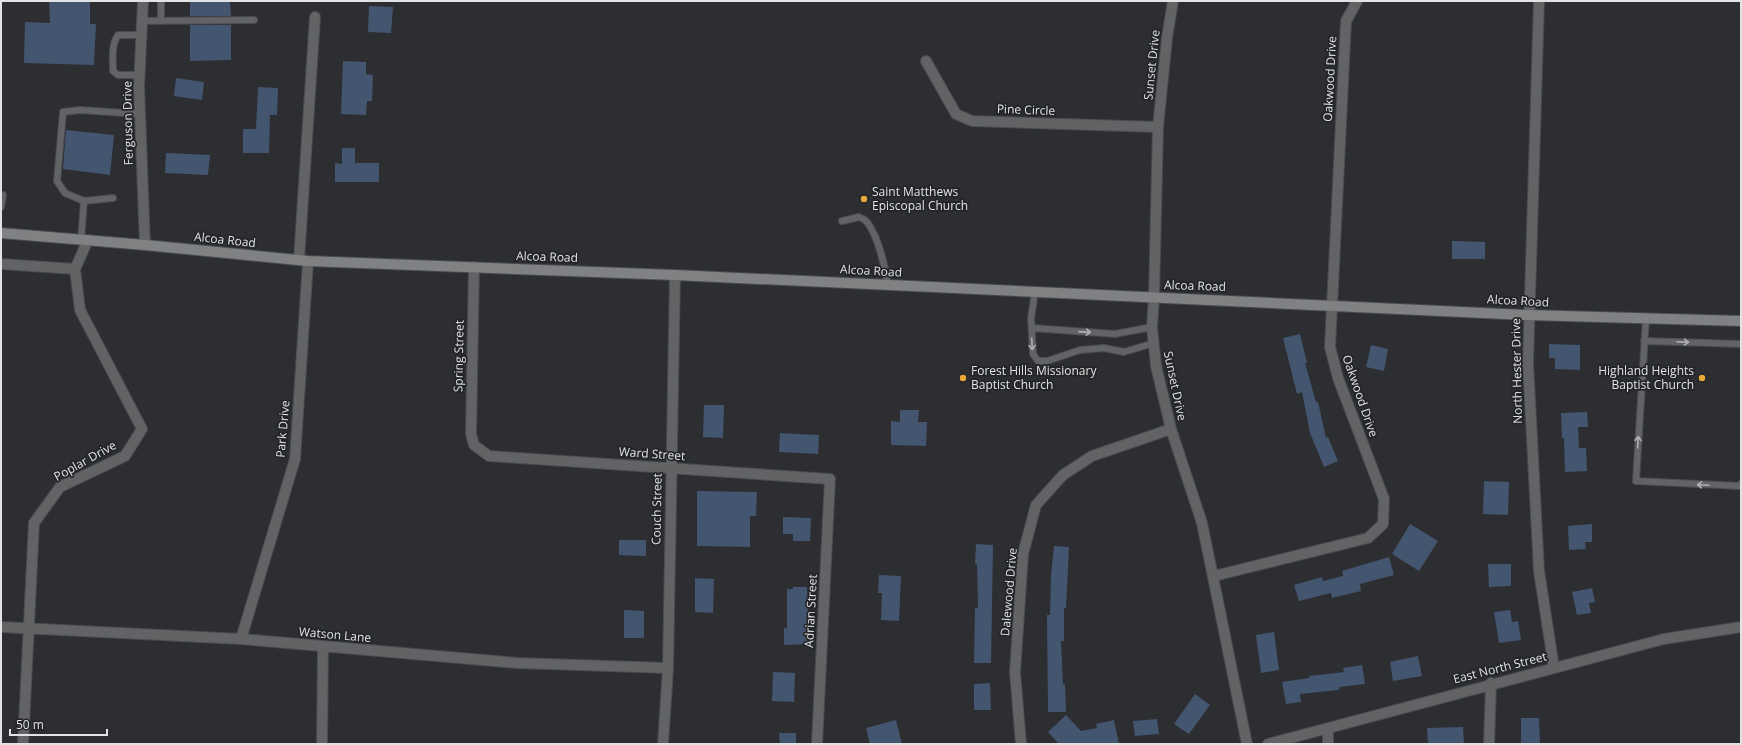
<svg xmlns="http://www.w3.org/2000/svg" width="1742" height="745" viewBox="0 0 1742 745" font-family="'Open Sans',sans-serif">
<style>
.building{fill:#44556f}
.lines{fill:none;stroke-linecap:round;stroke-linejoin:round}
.service-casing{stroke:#494b4e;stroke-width:8}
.minor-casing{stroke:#494b4e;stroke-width:12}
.tertiary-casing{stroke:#494b4e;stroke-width:12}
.secondary-casing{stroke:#494b4e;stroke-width:12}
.service{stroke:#626365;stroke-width:6}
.minor{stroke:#626365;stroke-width:10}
.tertiary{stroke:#626365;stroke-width:10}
.secondary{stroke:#7f8183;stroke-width:10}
.oneway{stroke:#afb0b2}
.poi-dot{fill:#e9aa38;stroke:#232527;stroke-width:1.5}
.labels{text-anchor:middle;stroke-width:3.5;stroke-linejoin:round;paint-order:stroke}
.street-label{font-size:12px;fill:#e2e3e5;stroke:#232527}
.poi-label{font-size:12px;fill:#e2e3e5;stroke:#232527;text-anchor:start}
</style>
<rect width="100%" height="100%" fill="#2c2e31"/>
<!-- building -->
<path class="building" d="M 49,1 L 90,1 L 90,24 L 96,24 L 94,65 L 24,63 L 25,22 L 50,23 Z
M 190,1 L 230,1 L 231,16 L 190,16 Z
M 369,6 L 393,7 L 391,33 L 368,32 Z
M 190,25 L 231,25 L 231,60 L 190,61 Z
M 343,61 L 366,62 L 366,74 L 373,75 L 372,101 L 367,101 L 366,115 L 341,114 Z
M 176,78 L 204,82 L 202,100 L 174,96 Z
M 258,87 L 278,88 L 277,115 L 270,115 L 269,153 L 243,153 L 243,129 L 256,129 Z
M 66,130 L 114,135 L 110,175 L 63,169 Z
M 342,148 L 355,148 L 355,163 L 379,163 L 379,182 L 335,182 L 335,163 L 342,164 Z
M 166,153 L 210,155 L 208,175 L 165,173 Z
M 1452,241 L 1485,242 L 1485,259 L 1452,259 Z
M 1300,334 L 1307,363 L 1305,363 L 1316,402 L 1318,402 L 1326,438 L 1328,437 L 1338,461 L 1324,467 L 1310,433 L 1302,392 L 1297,394 L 1283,338 Z
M 1549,344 L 1580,345 L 1580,370 L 1555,369 L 1555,358 L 1549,358 Z
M 1371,345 L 1388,349 L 1384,371 L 1366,367 Z
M 704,405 L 724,405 L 723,438 L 703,437 Z
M 900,410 L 919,410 L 918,422 L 927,422 L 926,446 L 891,445 L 891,421 L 900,422 Z
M 1587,412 L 1588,427 L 1578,427 L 1579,448 L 1586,448 L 1587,471 L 1565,472 L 1564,438 L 1562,438 L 1561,413 Z
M 780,433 L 819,435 L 818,454 L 779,452 Z
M 1484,481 L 1509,482 L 1508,515 L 1483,514 Z
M 697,491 L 757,492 L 756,516 L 750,516 L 750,547 L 697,546 Z
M 783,517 L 811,518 L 810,541 L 793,541 L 793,534 L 783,534 Z
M 1410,524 L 1438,541 L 1419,571 L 1392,554 Z
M 1592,524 L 1592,542 L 1585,542 L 1586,549 L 1569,550 L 1568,526 Z
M 619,540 L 646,540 L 646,556 L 619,555 Z
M 976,544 L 993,545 L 991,663 L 974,663 L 975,608 L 978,608 L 977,564 L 975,564 Z
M 1054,546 L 1069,547 L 1066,608 L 1064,608 L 1064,641 L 1061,641 L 1063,684 L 1065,684 L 1066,712 L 1048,712 L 1047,615 L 1050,615 L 1051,575 Z
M 1389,557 L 1394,575 L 1360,584 L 1361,591 L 1332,598 L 1331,593 L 1299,601 L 1294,585 L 1322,577 L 1323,581 L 1343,576 L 1342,571 Z
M 1488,564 L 1511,564 L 1511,586 L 1489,587 Z
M 879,575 L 901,576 L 899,621 L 881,620 L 882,593 L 878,593 Z
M 695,578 L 714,579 L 713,613 L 695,612 Z
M 793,587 L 807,587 L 809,644 L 784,645 L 784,628 L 787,628 L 787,589 L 793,589 Z
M 1592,588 L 1595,602 L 1589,603 L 1591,613 L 1577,615 L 1572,592 Z
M 624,610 L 644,611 L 644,638 L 624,638 Z
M 1510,610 L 1512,622 L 1518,621 L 1521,640 L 1499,643 L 1494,612 Z
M 1274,632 L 1279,670 L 1261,673 L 1256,635 Z
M 1418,656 L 1422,676 L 1393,681 L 1390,662 Z
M 1362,665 L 1365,684 L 1339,687 L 1339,690 L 1300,694 L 1301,702 L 1286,704 L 1282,682 L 1309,678 L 1309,676 L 1344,672 L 1343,668 Z
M 773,672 L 795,673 L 794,702 L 772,701 Z
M 990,683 L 991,710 L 974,710 L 974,684 Z
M 1195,694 L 1210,705 L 1189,734 L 1174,724 Z
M 1066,715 L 1081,731 L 1097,728 L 1096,724 L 1114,720 L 1119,744 L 1059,744 L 1048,732 Z
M 1521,718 L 1539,718 L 1540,744 L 1521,744 Z
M 1157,719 L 1159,734 L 1135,736 L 1133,721 Z
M 896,720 L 902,744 L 870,744 L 866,728 Z
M 1463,727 L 1464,744 L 1428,744 L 1427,728 Z
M 779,733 L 796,733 L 796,744 L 780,744 Z"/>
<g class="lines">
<defs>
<path id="service" d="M 142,21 L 254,20
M 161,21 L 161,1
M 139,75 L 118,75 L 113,71 C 113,60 111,45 118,35 L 141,35
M 113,198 L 84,201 L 65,193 L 57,181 L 63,112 L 80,110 L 140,114
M 1,207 L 3,195
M 842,221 L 859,217 C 862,218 865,220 867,222 C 878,236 885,267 888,285
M 81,240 L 84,201
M 1035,292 L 1031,318 L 1033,354 L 1038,361 L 1047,361 L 1080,350 L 1104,348 L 1124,352 L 1154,343
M 1646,318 L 1636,481 L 1740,486 L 1741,484
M 1032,328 L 1115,334 L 1152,327
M 1644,341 L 1741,344"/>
<path id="minor" d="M 1173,1 L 1167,38 L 1158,127 L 1154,297 L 1152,327 L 1156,366 L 1171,429 L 1202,523 L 1247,744
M 1539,1 L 1528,363 L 1539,571 L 1554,668
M 926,61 L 956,114 L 972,121 L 1158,127
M 299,260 L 315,17
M 1,264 L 75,269
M 474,267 L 471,434 L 474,445 L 489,456 L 830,479 L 817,744
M 1214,576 L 1368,538 L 1383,524 L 1384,499 L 1338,378 L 1330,347 L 1346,21 L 1357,1
M 1,627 L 241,639 L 517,663 L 668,668
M 241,639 L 295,459 L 308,261
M 23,744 L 34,523 L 60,487 L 125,456 L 142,429 L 80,310 L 75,269 L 88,240
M 322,744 L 323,647
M 663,744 L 668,668 L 675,275
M 1021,744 L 1015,672 L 1023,554 L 1036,505 L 1063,475 L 1092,456 L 1171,429
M 1328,744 L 1328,728
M 1489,744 L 1491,683"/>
<path id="tertiary" d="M 143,1 L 139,87 L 145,245
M 1268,744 L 1664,639 L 1741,627"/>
<path id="secondary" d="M 1,233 L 145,245 L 308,261 L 675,275 L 1528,315 L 1741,321"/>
</defs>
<!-- service casing -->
<use href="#service" class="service-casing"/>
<!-- minor casing -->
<use href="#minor" class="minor-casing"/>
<!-- tertiary casing -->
<use href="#tertiary" class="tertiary-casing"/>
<!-- secondary casing -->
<use href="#secondary" class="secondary-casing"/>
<!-- service -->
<use href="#service" class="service"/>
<!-- minor -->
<use href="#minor" class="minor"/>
<!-- tertiary -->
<use href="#tertiary" class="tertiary"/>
<!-- secondary -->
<use href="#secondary" class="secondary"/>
</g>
<!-- one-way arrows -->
<defs><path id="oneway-shaft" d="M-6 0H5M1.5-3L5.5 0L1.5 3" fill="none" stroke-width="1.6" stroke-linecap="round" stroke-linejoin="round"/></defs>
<g class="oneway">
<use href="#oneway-shaft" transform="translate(1085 332) rotate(4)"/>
<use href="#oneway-shaft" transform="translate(1683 342) rotate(2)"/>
<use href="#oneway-shaft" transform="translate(1032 344) rotate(87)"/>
<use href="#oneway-shaft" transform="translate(1638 442) rotate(-87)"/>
<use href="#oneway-shaft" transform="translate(1703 485) rotate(-177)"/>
</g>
<!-- markers -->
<g class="poi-dot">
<circle cx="864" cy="199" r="4"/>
<circle cx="963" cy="378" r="4"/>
<circle cx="1702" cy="378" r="4"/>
</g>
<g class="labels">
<!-- street labels -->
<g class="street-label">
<text transform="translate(1152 65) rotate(-84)" y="4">Sunset Drive</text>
<text transform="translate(1330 79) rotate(-87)" y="4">Oakwood Drive</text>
<text transform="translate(1026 110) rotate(2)" y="4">Pine Circle</text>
<text transform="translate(128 123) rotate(-91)" y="4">Ferguson Drive</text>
<text transform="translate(225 240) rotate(6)" y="4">Alcoa Road</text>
<text transform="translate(547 257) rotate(2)" y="4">Alcoa Road</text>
<text transform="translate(871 271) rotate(3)" y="4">Alcoa Road</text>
<text transform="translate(1195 286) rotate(2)" y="4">Alcoa Road</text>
<text transform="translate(1518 301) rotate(3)" y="4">Alcoa Road</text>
<text transform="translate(459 356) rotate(-89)" y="4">Spring Street</text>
<text transform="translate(1517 371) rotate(-91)" y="4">North Hester Drive</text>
<text transform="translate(1175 386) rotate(78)" y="4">Sunset Drive</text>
<text transform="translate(1360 396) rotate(71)" y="4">Oakwood Drive</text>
<text transform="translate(283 429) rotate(-85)" y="4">Park Drive</text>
<text transform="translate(652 454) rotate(4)" y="4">Ward Street</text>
<text transform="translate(85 461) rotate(-29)" y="4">Poplar Drive</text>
<text transform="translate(657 509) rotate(-89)" y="4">Couch Street</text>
<text transform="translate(1009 592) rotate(-85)" y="4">Dalewood Drive</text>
<text transform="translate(811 611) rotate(-87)" y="4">Adrian Street</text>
<text transform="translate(335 635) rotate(5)" y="4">Watson Lane</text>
<text transform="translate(1500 668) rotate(-14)" y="4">East North Street</text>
</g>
<!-- poi labels -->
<g class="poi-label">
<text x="872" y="196">Saint Matthews<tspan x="872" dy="14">Episcopal Church</tspan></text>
<text x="971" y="375">Forest Hills Missionary<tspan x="971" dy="14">Baptist Church</tspan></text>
<text x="1694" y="375" text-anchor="end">Highland Heights<tspan x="1694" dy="14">Baptist Church</tspan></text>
</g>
</g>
<!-- border -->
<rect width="1742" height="745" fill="none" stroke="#e2e3e5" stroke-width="4"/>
<!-- scale -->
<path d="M10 729v6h97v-6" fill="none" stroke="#e2e3e5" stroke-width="2"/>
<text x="16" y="729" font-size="12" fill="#e2e3e5" stroke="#232527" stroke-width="3" paint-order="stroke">50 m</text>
</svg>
